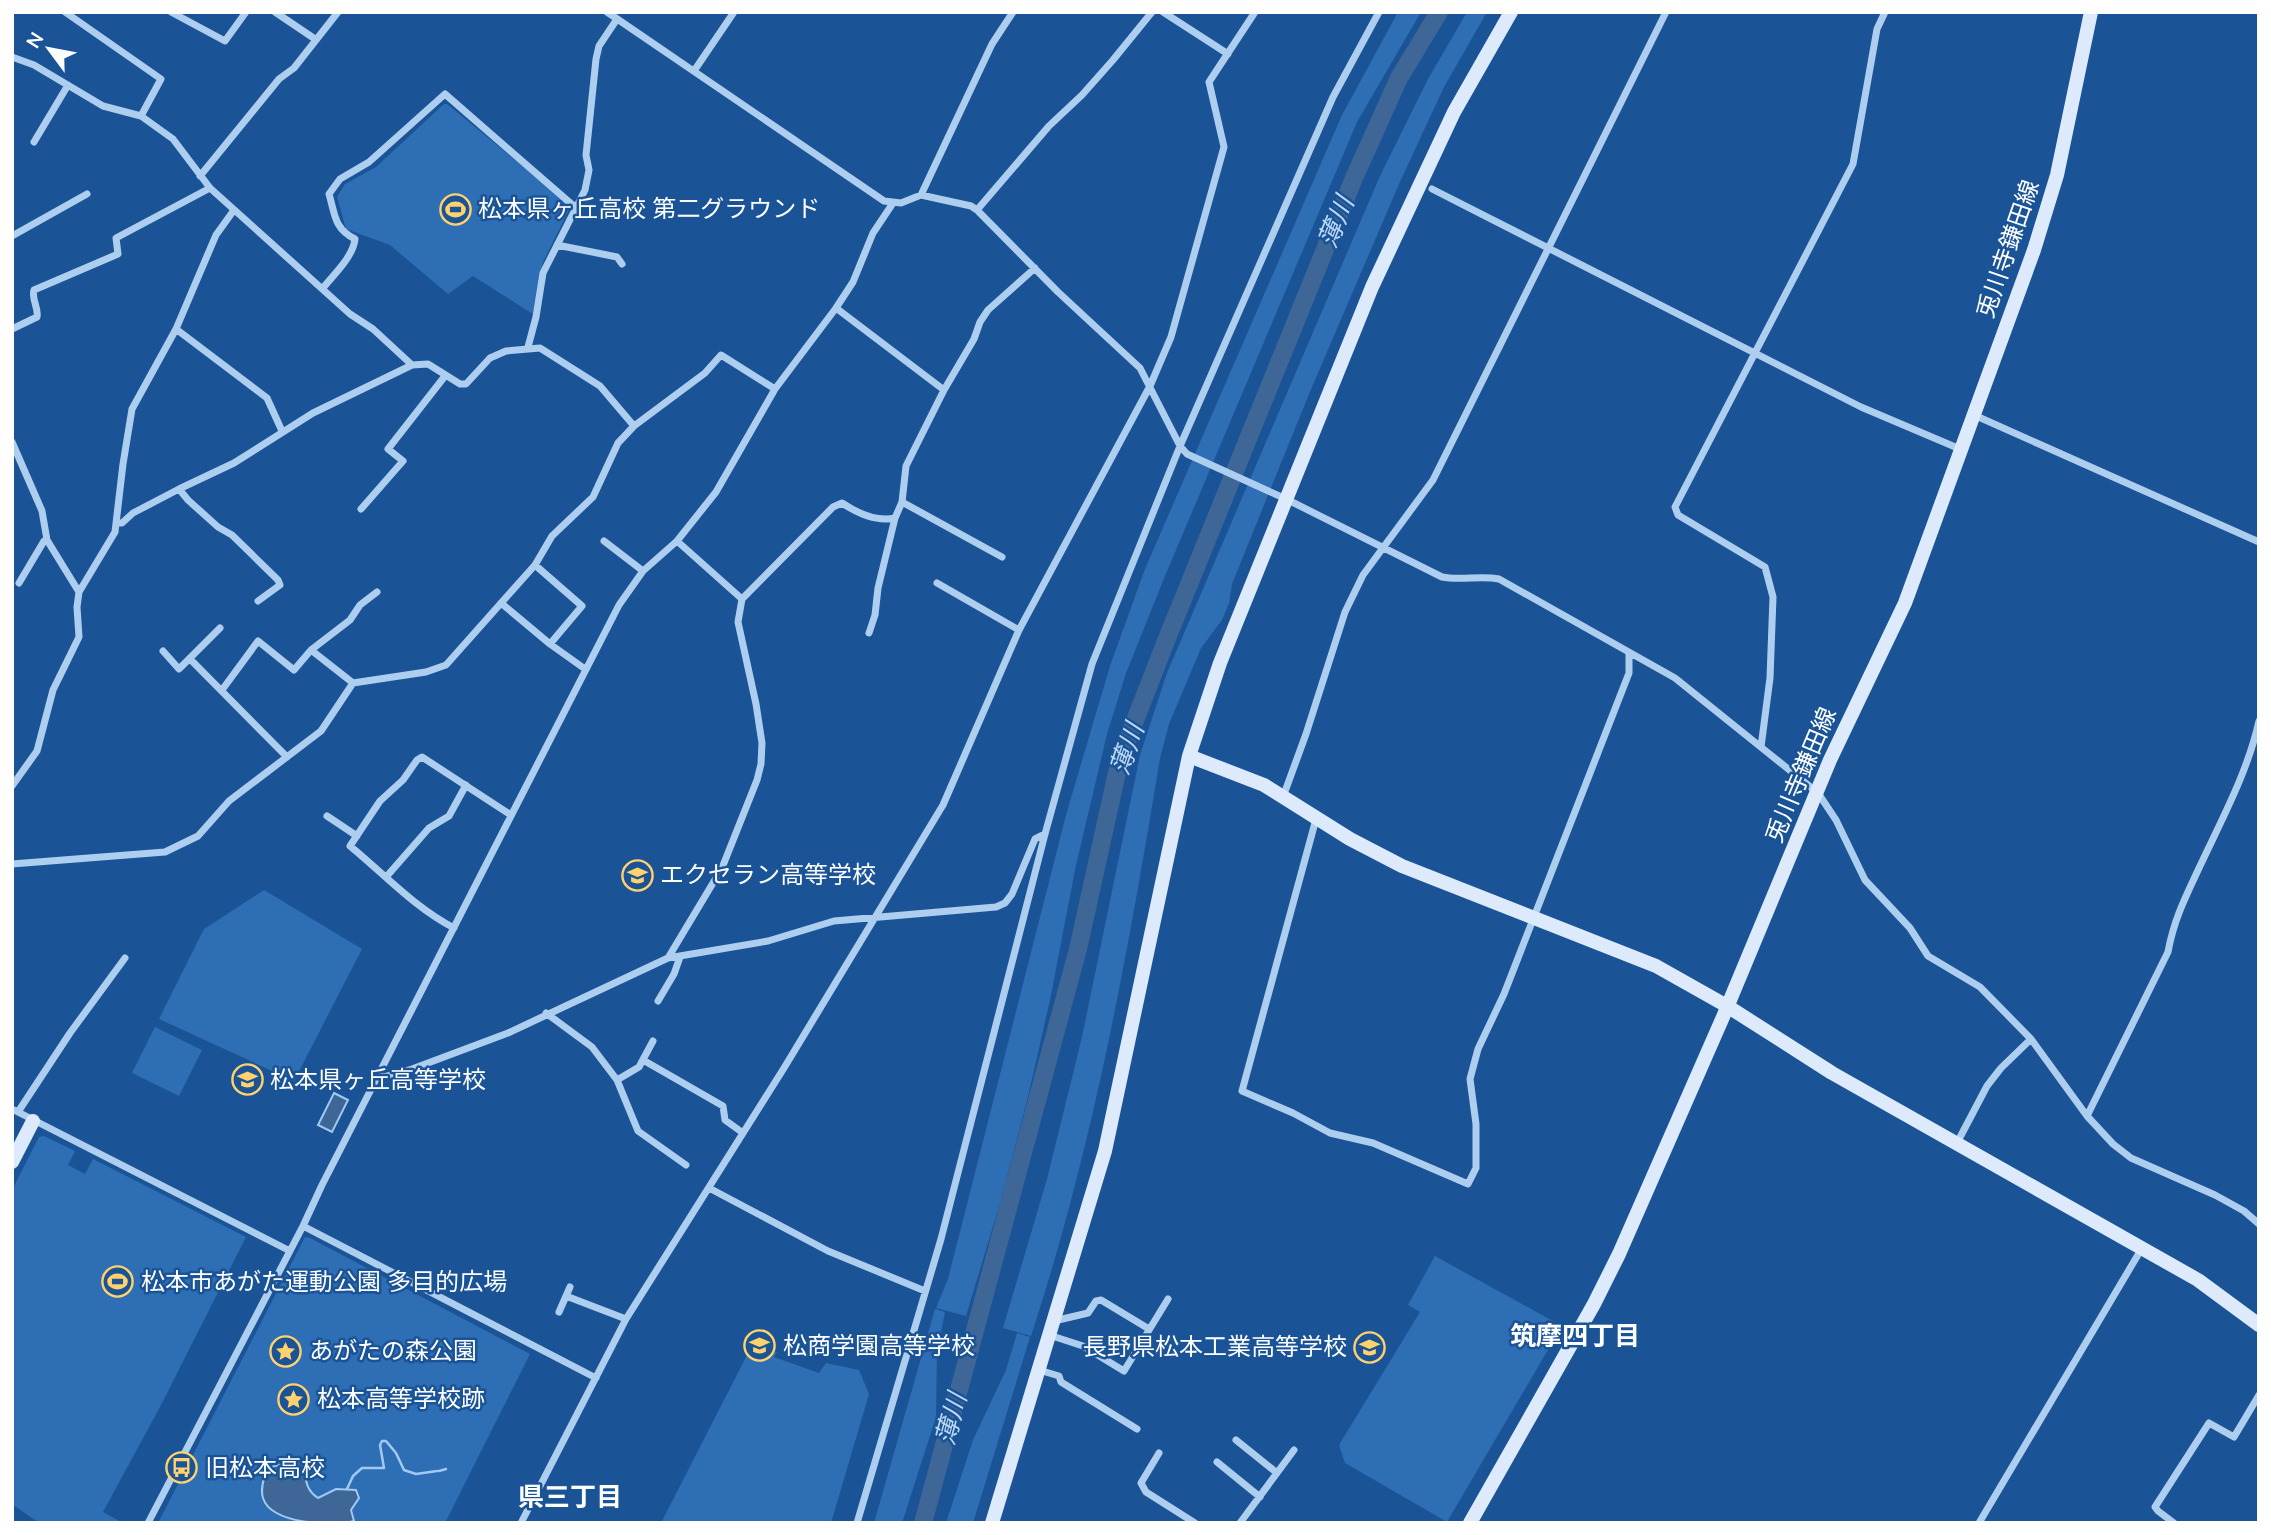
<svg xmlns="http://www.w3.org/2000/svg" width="2271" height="1535" viewBox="0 0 2271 1535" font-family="'Nunito Sans','Noto Sans JP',sans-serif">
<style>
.green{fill:#2e6eb4}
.water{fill:#3e6697;stroke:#a1c9f2;stroke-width:2}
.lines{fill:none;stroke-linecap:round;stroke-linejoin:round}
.stream{stroke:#a1c9f2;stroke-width:2.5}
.river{stroke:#3e6697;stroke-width:18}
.street{stroke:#aecef0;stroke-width:7}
.secondary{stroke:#dceafb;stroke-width:14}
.labels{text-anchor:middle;stroke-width:5;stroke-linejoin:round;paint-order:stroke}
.poi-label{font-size:24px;fill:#fff;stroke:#1a5497;text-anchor:start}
.street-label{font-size:24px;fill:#fff;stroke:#1a5497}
.water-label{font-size:26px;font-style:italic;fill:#bbd8f7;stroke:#1a5497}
.neighbourhood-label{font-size:26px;font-weight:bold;fill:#fff;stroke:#1a5497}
</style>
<rect width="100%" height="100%" fill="#1a5497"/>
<!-- green -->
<path class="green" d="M 1398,12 L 1421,12 L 1357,122 L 1165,576 L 1126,673 L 1107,734 L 1076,865 L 1050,1000 L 1028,1097 L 1001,1200 L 966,1316 L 936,1308 L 948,1279 L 1066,815 L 1110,666 L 1145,569 L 1342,115 Z
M 1467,12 L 1487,12 L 1444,87 L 1399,184 L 1309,394 L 1232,584 L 1229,603 L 1222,620 L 1201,648 L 1169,724 L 1160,758 C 1128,954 1093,1147 1031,1336 L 1003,1328 L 1047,1179 L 1082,1037 L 1140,755 L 1167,673 L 1380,176 L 1428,79 Z
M 444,104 L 447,104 L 571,206 L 543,262 L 533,314 L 473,276 L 448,294 L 390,245 L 346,229 L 337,197 L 345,184 L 376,167 Z
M 264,890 L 362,949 L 294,1081 L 159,1019 L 204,929 Z
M 155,1027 L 202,1050 L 179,1096 L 132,1073 Z
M 44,1136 L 75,1151 L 68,1165 L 85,1174 L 93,1159 L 246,1237 L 161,1405 L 103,1512 L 123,1523 L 39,1523 L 12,1504 L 12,1190 L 39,1137 Z
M 305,1237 L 310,1238 L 530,1354 L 446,1521 L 449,1523 L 158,1523 Z
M 1435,1256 L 1562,1326 L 1447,1522 L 1345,1463 L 1339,1445 L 1420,1312 L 1408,1305 Z
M 935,1309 L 945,1312 L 937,1351 L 936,1417 L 902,1523 L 874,1523 Z
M 1017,1333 L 1030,1337 L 973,1523 L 946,1523 L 973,1440 L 1006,1370 Z
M 777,1352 L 774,1357 L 819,1373 L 826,1363 L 859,1370 L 869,1394 L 831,1523 L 661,1523 L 747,1355 Z"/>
<!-- water -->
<path class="water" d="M 334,1093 L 348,1100 L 332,1132 L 318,1125 Z
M 290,1464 C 314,1470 298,1485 318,1498 L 336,1489 L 356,1490 L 359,1498 L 351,1510 L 354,1521 C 333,1527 271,1524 263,1498 C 260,1489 264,1479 266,1470 L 274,1466 Z"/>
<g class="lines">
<!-- stream -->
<path class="stream" d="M 439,1471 L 446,1469
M 347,1489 L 353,1476 L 362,1468 L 384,1468 L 380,1445 L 382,1441 L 386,1441 L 396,1453 L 404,1470 L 416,1474 L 437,1471"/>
<!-- river -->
<path class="river" d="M 923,1523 L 1078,949 L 1120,759 L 1166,641 L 1354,178 L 1399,78 L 1439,12"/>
<!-- street -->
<path class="street" d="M 65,12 L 161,79 L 141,116
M 171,12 L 225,41 L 246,12
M 275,12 L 315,39
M 607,12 L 884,201 L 901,203 L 921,195 L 971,206 L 977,210 L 1058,292 L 1140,368 L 1180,446 L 1187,454 L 1286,499 L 1442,577 C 1461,581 1480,575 1499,579 L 1675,678 L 1818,793 L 1836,820 L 1865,880 L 1910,928 L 1928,956 L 1980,987 L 2031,1039 L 2087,1116 L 2113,1144 L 2131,1158 L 2215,1195 L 2244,1211 L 2259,1224
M 1163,12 L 1228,54
M 12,57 L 34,65 L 103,106 L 141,116 L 173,139 L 210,188 L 350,314 L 373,329 L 412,365
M 694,71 L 734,12
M 34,142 L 68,85
M 200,176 L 279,79 L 294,68 L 338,12
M 1432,189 L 1861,407 L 1960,449
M 921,195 L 992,44 L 1013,12
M 977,210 L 1049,126 L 1082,95 L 1113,60 L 1152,12
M 12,236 L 87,194
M 557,245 L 617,257 L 622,264
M 323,288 C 334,274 353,257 355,239 C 334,229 335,214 329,194 L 340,179 L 369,162 L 445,94 L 576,208
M 836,308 L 944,390
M 12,329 L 37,317 C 39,308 31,299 34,290 L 118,254 L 116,238 L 210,188
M 176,329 L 267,398 L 282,431
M 528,347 L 536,317 L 543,273 L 585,190 L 589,170 L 586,155 L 596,59 L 599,46 L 617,19
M 1974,415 L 2259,542
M 12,442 L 42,511 L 47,540 L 79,592
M 179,489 L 188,500 L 218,527 L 232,535 L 278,580 L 280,585 L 258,601
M 902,502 L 1002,557
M 361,509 L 403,461 L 388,449 L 445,376
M 117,523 L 122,523 L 133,513 L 179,489 L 234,463 L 313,413 L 412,365 L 428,364 L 460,384 L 466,384 L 490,358 L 506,351 L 540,348 L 600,386 L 634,426
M 604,541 L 643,571
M 677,541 L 742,599
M 535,565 L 582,606 L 550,644
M 19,583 L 44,541 L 47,540
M 937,583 L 1019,630
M 501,603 L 550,644 L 585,669
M 869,633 L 875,615 L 878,588 L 895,518
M 311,650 L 353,683
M 163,651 L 179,669 L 220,628
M 190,659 L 287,757
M 222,690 L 258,641 L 294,670 L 311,650 L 350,620 L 360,605 L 377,592
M 1761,747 L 1770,678 L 1773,597 L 1765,567 L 1678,515 L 1675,507 L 1853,164 L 1877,29 L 1885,12
M 12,786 L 37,751 L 53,690 L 79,637 L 77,607 L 79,592 L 115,532 L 123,464 L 132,409 L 176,329 L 216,235 L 234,210
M 1283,797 L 1306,734 L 1345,612 L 1363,575 L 1433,480 L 1666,12
M 327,816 L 357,836
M 1316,819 L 1242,1091 L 1293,1113 L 1330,1133 L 1373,1143 L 1468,1184 L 1476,1168 L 1476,1124 L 1470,1079 L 1478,1049 L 1504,994 L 1629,673 L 1629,654
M 12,864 L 165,852 L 198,836 L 229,801 L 321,731 L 353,683 L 426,672 L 446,665 L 535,565 L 552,536 L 593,497 L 618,443 L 634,426 L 705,373 L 721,355 L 775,389
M 387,876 L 429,828 L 449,816 L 466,785
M 454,928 C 415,908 384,874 350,846 L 380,801 L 403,780 L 417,760 L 422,757 L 511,815
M 668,958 L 722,868 L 757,780 L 761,764 L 762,743 L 756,704 L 738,622 L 742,599 L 833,507 L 842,503 C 857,513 877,522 895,518 L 902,502 L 906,466 L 944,390 L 974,339 L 980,322 L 988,310 L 1035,268
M 658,1001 L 674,974 L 680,957
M 546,1013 L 592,1047 L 617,1080 L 639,1067 L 653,1041
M 643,1060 L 723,1106 L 725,1120 L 743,1133
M 376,1079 L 412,1069 L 508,1033 L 668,958 L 768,941 L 834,921 L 996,907 L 1005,903 L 1012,894 L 1035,839 L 1045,834
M 617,1080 L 638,1131 L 686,1165
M 12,1109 L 290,1251
M 18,1112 L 70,1033 L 125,958
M 2087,1116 L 2168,952 C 2174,919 2186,896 2200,866 C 2222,819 2248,771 2259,721
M 1957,1143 L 1987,1086 L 2001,1068 L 2031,1039
M 709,1188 L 828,1251 L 925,1291
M 303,1226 L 596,1378
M 566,1296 L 626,1319
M 559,1312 L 570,1287
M 1054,1321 L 1088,1313 L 1096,1301 L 1101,1300 L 1149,1329
M 1049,1335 L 1083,1346 L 1124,1371 L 1168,1299
M 1039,1370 L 1059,1376 L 1061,1382 L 1137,1429
M 1236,1440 L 1277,1473
M 1159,1453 L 1141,1483 L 1146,1492 L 1195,1523
M 1217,1462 L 1260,1497
M 148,1523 L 303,1226 L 322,1185 L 619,605 L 643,571 L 677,541 L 716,492 L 775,389 L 836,308 L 853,282 L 873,233 L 893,203
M 521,1523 L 626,1319 L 784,1068 L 943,805 L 1019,630 L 1150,386 L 1171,337 L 1224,147 L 1209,82 L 1255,12
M 857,1523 L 941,1239 L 1045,834 L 1092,664 L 1180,446 L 1333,97 L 1379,12
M 1240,1523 L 1294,1450
M 1979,1523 L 2142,1248
M 2174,1523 L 2158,1511 L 2155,1507 L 2209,1423 L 2234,1437 L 2259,1395"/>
<!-- secondary -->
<path class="secondary" d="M 1189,756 L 1264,785 L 1350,839 L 1402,866 L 1656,966 L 1727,1006 L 1832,1073 L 2198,1280 L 2259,1325
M 12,1162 L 33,1121
M 992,1523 L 1105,1151 L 1189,756 L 1220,663 L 1372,287 L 1454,112 L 1511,12
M 1470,1523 L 1594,1304 L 1619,1254 L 1723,1017 L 1830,760 L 1905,603 L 2034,250 L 2057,175 L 2091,12"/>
</g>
<!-- icons -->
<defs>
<symbol id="stadium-ring" viewBox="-11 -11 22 22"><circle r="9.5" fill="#1a5497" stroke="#ffd26e" stroke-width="1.5"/><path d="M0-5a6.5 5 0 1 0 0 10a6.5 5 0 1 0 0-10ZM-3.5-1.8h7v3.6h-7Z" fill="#ffd26e"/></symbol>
<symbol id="school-ring" viewBox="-11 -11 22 22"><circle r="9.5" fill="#1a5497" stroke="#ffd26e" stroke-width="1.5"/><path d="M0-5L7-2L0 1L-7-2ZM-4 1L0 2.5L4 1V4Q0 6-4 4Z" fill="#ffd26e"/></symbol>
<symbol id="sight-ring" viewBox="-11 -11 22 22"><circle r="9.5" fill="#1a5497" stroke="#ffd26e" stroke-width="1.5"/><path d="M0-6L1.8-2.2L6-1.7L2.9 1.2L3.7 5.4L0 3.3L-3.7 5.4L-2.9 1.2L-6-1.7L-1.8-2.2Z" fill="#ffd26e"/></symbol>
<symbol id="bus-ring" viewBox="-11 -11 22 22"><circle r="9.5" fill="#1a5497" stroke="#ffd26e" stroke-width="1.5"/><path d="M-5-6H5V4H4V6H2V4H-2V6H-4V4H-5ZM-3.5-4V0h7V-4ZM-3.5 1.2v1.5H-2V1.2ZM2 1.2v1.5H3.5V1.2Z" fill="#ffd26e"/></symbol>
</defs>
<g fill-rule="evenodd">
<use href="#stadium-ring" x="438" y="192" width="35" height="35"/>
<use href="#school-ring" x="620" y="858" width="35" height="35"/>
<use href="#school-ring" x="230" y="1062" width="35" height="35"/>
<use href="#stadium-ring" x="100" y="1264" width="35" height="35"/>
<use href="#school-ring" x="742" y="1328" width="35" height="35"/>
<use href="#school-ring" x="1352" y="1330" width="35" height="35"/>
<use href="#sight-ring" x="268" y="1334" width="35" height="35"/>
<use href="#sight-ring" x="276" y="1382" width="35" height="35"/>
<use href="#bus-ring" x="164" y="1450" width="35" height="35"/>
</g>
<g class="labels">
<!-- poi labels -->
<g class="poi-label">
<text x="478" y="217">松本県ヶ丘高校 第二グラウンド</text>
<text x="660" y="883">エクセラン高等学校</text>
<text x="270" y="1088">松本県ヶ丘高等学校</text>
<text x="141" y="1290">松本市あがた運動公園 多目的広場</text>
<text x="783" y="1354">松商学園高等学校</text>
<text x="1347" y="1355" text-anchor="end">長野県松本工業高等学校</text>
<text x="309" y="1359">あがたの森公園</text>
<text x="317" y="1407">松本高等学校跡</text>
<text x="205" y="1476">旧松本高校</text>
</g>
<!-- street labels -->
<g class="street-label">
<text transform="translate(2008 249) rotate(-71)" y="8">兎川寺鎌田線</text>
<text transform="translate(1801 775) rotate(-67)" y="8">兎川寺鎌田線</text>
</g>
<!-- water labels -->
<g class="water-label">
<text transform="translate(1336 222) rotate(-68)" y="9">薄川</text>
<text transform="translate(1127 749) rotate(-71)" y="9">薄川</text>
<text transform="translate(951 1419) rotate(-75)" y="9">薄川</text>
</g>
<!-- neighbourhood labels -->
<g class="neighbourhood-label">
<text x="1575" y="1345">筑摩四丁目</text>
<text x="570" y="1506">県三丁目</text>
</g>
</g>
<!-- border -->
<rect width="2271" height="1535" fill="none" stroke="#ffffff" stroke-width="28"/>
<!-- north arrow -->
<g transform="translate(49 49) rotate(302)" stroke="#1a5497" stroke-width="5" paint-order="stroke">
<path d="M0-5L12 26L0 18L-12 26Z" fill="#ffffff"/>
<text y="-10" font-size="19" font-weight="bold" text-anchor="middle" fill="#ffffff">N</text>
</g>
</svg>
